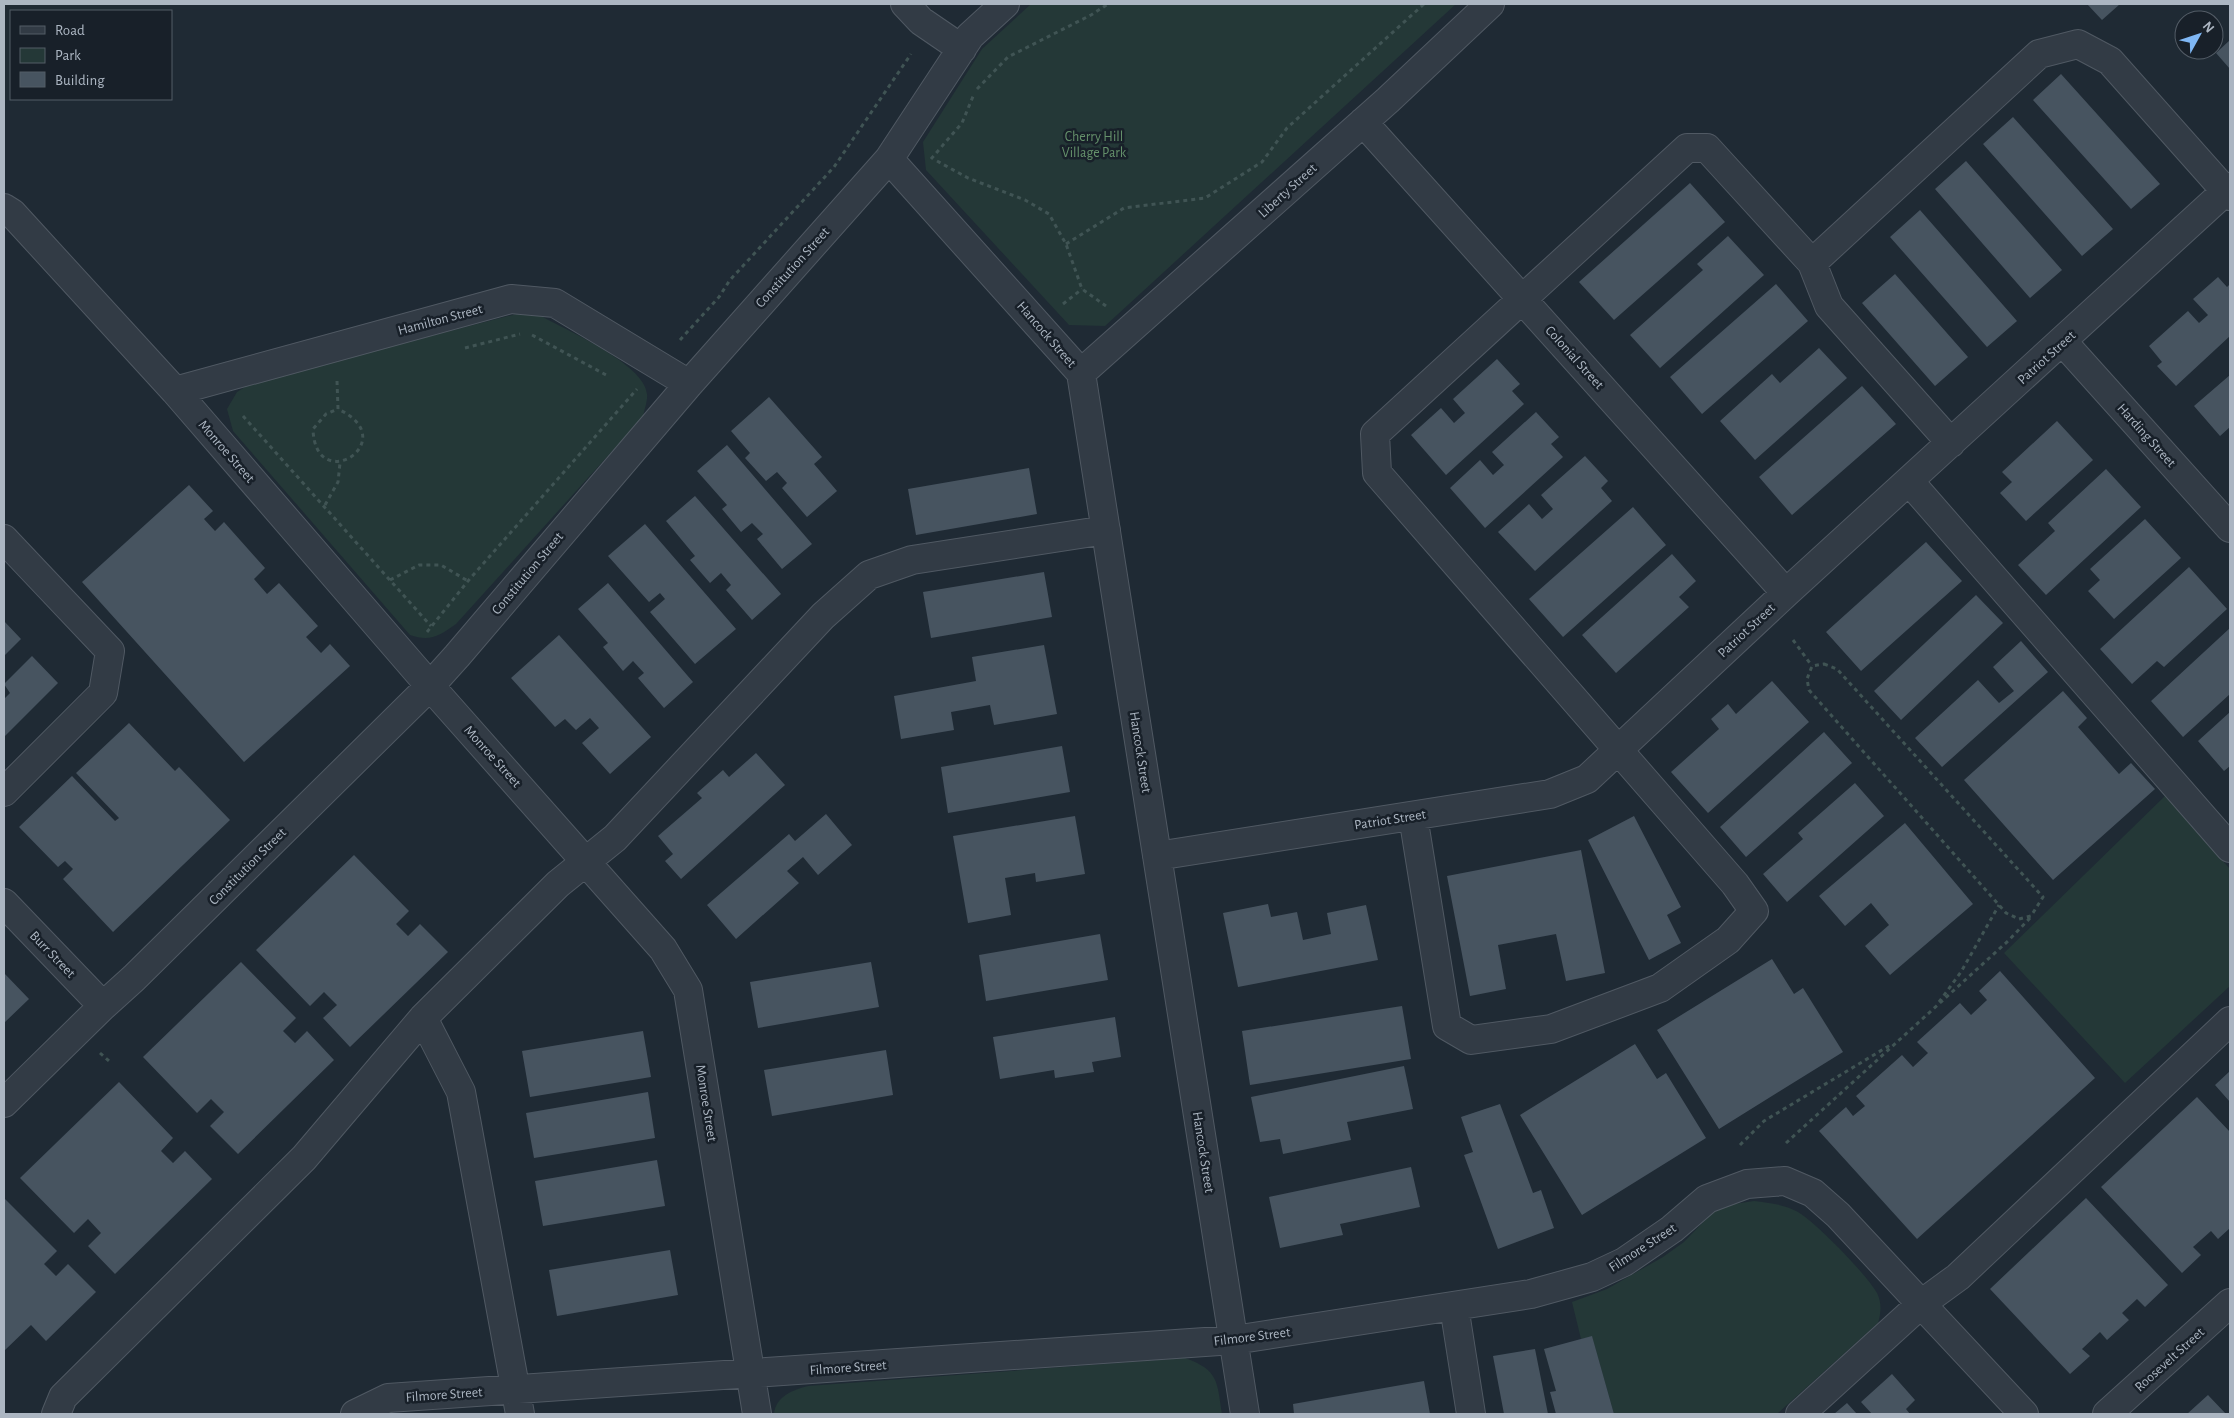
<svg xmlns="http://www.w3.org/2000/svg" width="2234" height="1418" viewBox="0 0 2234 1418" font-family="'Alegreya Sans',sans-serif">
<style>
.green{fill:#243837}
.building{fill:#475460}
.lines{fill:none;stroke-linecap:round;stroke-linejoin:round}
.minor-casing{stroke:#505963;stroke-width:30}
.path{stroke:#405454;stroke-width:3;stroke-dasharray:4 4;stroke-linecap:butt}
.minor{stroke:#323b45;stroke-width:28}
.labels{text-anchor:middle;stroke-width:5;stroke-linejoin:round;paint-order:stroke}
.park-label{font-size:14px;fill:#65916b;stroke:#182029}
.street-label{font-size:14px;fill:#acb6c2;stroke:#182029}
</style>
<rect width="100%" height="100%" fill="#1f2a34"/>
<!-- green -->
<path class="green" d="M 1031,4 L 1456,4 L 1105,326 L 1069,325 L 926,170 L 923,142 L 982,49 Z
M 524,312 L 539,315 C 564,329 645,364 647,394 C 648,401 644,410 643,417 L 456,624 C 439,636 430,642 410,635 L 233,431 L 227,409 L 237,392 L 253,382 Z
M 2166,795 L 2230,869 L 2230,986 L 2125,1083 L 2004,953 Z
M 1754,1201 C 1768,1203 1783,1204 1796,1211 C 1814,1220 1867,1275 1877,1293 C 1882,1303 1881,1313 1878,1323 L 1777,1414 L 1614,1414 L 1592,1337 L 1581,1339 L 1572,1302 L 1607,1289 L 1663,1257 L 1684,1242 L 1713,1212 L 1734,1204 Z
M 1185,1358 C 1219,1370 1217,1382 1222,1414 L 774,1414 C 776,1396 793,1390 808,1386 Z"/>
<!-- building -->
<path class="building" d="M 2087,4 L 2120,4 L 2102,20 Z
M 2230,40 L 2230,69 L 2216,53 Z
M 2061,74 L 2160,184 L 2131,209 L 2033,100 Z
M 2013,117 L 2113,229 L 2082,256 L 1983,144 Z
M 1966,161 L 2062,270 L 2030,298 L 1935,189 Z
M 1690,183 L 1725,222 L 1614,320 L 1579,282 Z
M 1920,210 L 2017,321 L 1987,347 L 1890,237 Z
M 1728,236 L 1764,275 L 1660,368 L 1630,335 L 1703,270 L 1697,264 Z
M 1895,274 L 1968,357 L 1935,386 L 1862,303 Z
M 2218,277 L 2227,287 L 2230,284 L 2230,336 L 2176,386 L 2157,366 L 2162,362 L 2149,346 L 2188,311 L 2199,323 L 2208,315 L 2193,299 Z
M 1776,284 L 1808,321 L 1702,414 L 1670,377 Z
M 1819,348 L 1847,378 L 1755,460 L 1720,421 L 1772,374 L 1780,383 Z
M 1497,359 L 1520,384 L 1512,391 L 1524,404 L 1446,475 L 1411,435 L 1441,408 L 1454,423 L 1465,413 L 1453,399 Z
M 2230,375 L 2230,427 L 2220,436 L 2194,406 Z
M 1862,386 L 1896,424 L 1792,515 L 1759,477 Z
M 769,397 L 822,457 L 814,464 L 837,491 L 807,517 L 782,488 L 787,483 L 777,472 L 766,481 L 745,458 L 750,453 L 731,431 Z
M 1536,412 L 1559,437 L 1551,444 L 1563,457 L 1485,528 L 1450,488 L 1480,460 L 1493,475 L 1504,465 L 1492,452 Z
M 2057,421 L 2093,460 L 2026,521 L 2000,493 L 2012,482 L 2002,472 Z
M 727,445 L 812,544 L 782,569 L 757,539 L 763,534 L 752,523 L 741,532 L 722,509 L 727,505 L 697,471 Z
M 1585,456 L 1608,481 L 1601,488 L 1612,501 L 1535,571 L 1498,532 L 1529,504 L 1542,519 L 1553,509 L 1541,495 Z
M 1029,468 L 1037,514 L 916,535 L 908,489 Z
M 2106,469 L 2141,507 L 2046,595 L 2018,565 L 2055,531 L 2048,523 Z
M 189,485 L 213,511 L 204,519 L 215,531 L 224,522 L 265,568 L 254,579 L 267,594 L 279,583 L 318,626 L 306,637 L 321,653 L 330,644 L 350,666 L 244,762 L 82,582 Z
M 695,496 L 781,594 L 752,620 L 726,590 L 731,585 L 721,573 L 710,583 L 690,560 L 695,556 L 666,521 Z
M 1633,507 L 1666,545 L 1563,637 L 1529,599 Z
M 2145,519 L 2181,558 L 2114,619 L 2088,591 L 2100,580 L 2090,569 Z
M 645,524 L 736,629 L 695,664 L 650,612 L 665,599 L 660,593 L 649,602 L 608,556 Z
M 1926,542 L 1962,581 L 1861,671 L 1826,632 Z
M 1672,554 L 1696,581 L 1679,597 L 1689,607 L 1616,673 L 1582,635 Z
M 2189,567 L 2227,609 L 2164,667 L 2157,661 L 2132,684 L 2100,649 Z
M 1044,572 L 1052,617 L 931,638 L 923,592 Z
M 608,583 L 693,682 L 664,708 L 638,678 L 644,673 L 633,661 L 623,671 L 603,647 L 608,643 L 578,609 Z
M 1976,595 L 2003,623 L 1901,720 L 1874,691 Z
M 4,621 L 21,639 L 4,656 Z
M 2230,628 L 2230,694 L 2183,737 L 2151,701 Z
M 559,635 L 651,737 L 610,774 L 582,743 L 599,728 L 590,718 L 576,730 L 565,719 L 555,727 L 511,678 Z
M 2021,641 L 2048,672 L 1942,767 L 1915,738 L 1978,680 L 1999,703 L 2014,691 L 1993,667 Z
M 1044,645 L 1057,714 L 994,725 L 990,705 L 951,712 L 954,730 L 901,739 L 894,696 L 976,681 L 972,657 Z
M 32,656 L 58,683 L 4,737 L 4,699 L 10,693 L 4,684 Z
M 1772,681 L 1809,722 L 1708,813 L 1671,772 L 1719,729 L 1711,719 L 1728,704 L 1736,714 Z
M 2063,691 L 2087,718 L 2078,727 L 2119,774 L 2131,763 L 2155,789 L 2053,880 L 1964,780 Z
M 2230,712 L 2230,766 L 2224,771 L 2198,741 Z
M 129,723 L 175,771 L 179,767 L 230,820 L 113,932 L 63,879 L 73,869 L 65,861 L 58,867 L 19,827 L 72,776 L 115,821 L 119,818 L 76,773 Z
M 1824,732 L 1852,763 L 1746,857 L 1720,827 Z
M 1062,746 L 1070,792 L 948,813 L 941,767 Z
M 756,753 L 785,785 L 681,879 L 665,861 L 673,854 L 658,836 L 702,798 L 697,793 L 723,770 L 729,777 Z
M 1855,783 L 1884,816 L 1787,902 L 1763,874 L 1803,839 L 1798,833 Z
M 826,814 L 852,845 L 818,875 L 803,857 L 787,871 L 799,883 L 736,939 L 707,905 L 789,834 L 795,841 Z
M 1075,816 L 1085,874 L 1036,882 L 1035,873 L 1005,878 L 1011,915 L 968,923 L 953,836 Z
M 1634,816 L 1681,907 L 1667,915 L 1681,943 L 1649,960 L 1588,840 Z
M 1905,823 L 1973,904 L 1890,975 L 1865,946 L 1889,925 L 1871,903 L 1845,926 L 1819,896 Z
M 1581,850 L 1605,973 L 1566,981 L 1556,934 L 1498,945 L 1506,989 L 1470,996 L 1447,876 Z
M 354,855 L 409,911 L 396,924 L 408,936 L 420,924 L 448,952 L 350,1047 L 323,1018 L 337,1005 L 324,992 L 310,1006 L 256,950 Z
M 1268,904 L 1271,917 L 1297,912 L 1303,940 L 1331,934 L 1327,913 L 1366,905 L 1378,960 L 1238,987 L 1223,913 Z
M 1100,934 L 1108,980 L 986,1001 L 979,955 Z
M 1772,959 L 1794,994 L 1803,988 L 1843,1052 L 1719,1129 L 1657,1030 Z
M 241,962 L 296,1018 L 283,1031 L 295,1043 L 307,1031 L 334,1060 L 238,1154 L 210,1126 L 224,1112 L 211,1099 L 197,1113 L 143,1057 Z
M 871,962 L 879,1007 L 758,1028 L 750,982 Z
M 2000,971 L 2095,1078 L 1917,1239 L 1819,1131 L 1846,1107 L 1853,1116 L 1865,1106 L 1856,1096 L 1902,1055 L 1913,1067 L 1928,1053 L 1917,1042 L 1960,1003 L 1971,1015 L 1987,1000 L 1979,991 Z
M 4,973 L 29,999 L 4,1023 Z
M 1402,1006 L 1411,1059 L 1250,1085 L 1242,1031 Z
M 1115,1017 L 1121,1057 L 1092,1062 L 1094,1072 L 1055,1078 L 1054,1070 L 1000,1079 L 993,1037 Z
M 643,1031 L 651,1077 L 530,1097 L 522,1051 Z
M 1635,1044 L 1657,1079 L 1666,1073 L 1706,1138 L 1582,1215 L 1520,1115 Z
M 886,1050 L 893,1095 L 772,1116 L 764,1070 Z
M 1404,1066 L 1413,1109 L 1347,1122 L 1351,1140 L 1283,1154 L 1280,1139 L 1260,1142 L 1251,1097 Z
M 2230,1071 L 2230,1102 L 2215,1085 Z
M 119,1082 L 173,1138 L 161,1151 L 173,1163 L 185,1151 L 212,1179 L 115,1274 L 88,1246 L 101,1233 L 88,1219 L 74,1233 L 20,1178 Z
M 648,1092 L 655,1138 L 534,1158 L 526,1113 Z
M 2197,1097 L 2230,1132 L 2230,1228 L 2218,1239 L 2211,1231 L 2193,1247 L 2201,1255 L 2182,1273 L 2101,1187 Z
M 1500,1104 L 1533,1193 L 1541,1190 L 1554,1228 L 1498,1249 L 1464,1155 L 1473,1152 L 1461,1117 Z
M 657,1160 L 665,1206 L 543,1226 L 535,1181 Z
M 1411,1167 L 1420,1207 L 1340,1224 L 1343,1235 L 1280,1248 L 1269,1197 Z
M 4,1198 L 57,1251 L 44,1264 L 56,1276 L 68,1264 L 96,1292 L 46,1341 L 31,1325 L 4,1351 Z
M 2086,1198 L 2168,1285 L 2145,1307 L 2137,1299 L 2122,1313 L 2129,1320 L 2107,1340 L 2100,1332 L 2082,1349 L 2090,1356 L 2070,1374 L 1990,1289 Z
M 670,1250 L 678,1295 L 557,1316 L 549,1270 Z
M 1592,1336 L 1614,1414 L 1556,1414 L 1550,1392 L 1556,1391 L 1544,1349 Z
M 1535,1349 L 1548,1414 L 1504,1414 L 1493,1356 Z
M 1892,1374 L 1915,1400 L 1906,1409 L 1910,1414 L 1872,1414 L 1861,1402 Z
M 1424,1381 L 1430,1414 L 1294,1414 L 1293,1404 Z
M 2208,1395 L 2226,1414 L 2187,1414 Z
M 1847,1403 L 1857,1414 L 1834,1414 Z"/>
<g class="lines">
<defs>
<path id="minor" d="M 905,4 L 921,21 L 962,49
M 1363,122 L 1786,593
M 889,159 L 1081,373 L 1245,1414
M 4,208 L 12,213 L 175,391 L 430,686 L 663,949 L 688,990 L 757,1414
M 1812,263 L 2039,54 L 2078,44 L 2110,61 L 2230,196
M 2063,342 L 2230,528
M 1081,373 L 1388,100 L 1490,4
M 175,391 L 511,299 L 555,303 L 689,384
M 1909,481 L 2230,848
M 4,539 L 110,651 L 103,693 L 4,792
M 1413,816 L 1447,1026 L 1471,1040 L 1551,1029 L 1660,988 L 1728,940 L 1754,911 L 1735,884 L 1377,473 L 1375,434 L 1687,148 L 1707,148 L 1812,263 L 1829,306 L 1951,443
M 1157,856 L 1550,794 L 1587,779 L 1786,593 L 2230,187
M 4,903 L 103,1006
M 423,1018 L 461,1092 L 520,1414
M 4,1103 L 103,1006 L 134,978 L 430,686 L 457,656 L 689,384 L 889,159 L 970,36 L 1005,4
M 1454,1306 L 1471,1414
M 56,1414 L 63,1397 L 304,1158 L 423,1018 L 558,884 L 615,838 L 823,616 L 869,575 L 912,560 L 1106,530
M 355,1414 L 388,1398 L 1234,1340 L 1531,1294 L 1592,1277 L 1624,1262 L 1672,1229 L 1707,1199 L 1747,1184 L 1785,1181 L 1813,1193 L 1838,1215 L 2024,1414
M 1800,1414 L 1921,1304 L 1958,1277 L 2230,1021
M 2107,1414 L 2230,1303"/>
</defs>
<!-- minor casing -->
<use href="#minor" class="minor-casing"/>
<!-- path -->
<path class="path" d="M 977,89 L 1008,57 L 1091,15 L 1108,4
M 931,159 L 962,123 L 974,94
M 937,161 L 968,178 L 1025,200 L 1049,214 L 1066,244 L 1082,289 L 1106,306
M 1066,244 L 1124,208 L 1205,198 L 1262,162 L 1287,128 L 1424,4
M 1063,304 L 1082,289
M 532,335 L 608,376
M 680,340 L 719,297 L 730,280 L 834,167 L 911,54
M 465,348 L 520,334
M 337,381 L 338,409 C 405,440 315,498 313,429 L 326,414 L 338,409
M 243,416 L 431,626
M 325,505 L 338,482 L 340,463
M 390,580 L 419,565 L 441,565 L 468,581
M 427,632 L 468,581 L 637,389
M 1793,640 L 1812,666
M 1824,664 L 1837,669 L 2043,897 L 2031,916 L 2019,919 L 2006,913 L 1809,690 L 1807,679 L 1812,666 Z
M 1939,1002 L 1961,972 L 1999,905
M 100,1053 L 109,1061
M 1786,1143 L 2008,941 L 2031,917
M 1740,1145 L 1764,1121 L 1892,1044"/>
<!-- minor -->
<use href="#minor" class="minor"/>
</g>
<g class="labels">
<!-- park labels -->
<g class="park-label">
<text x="1094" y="141">Cherry Hill<tspan x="1094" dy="16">Village Park</tspan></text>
</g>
<!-- street labels -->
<g class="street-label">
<text transform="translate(1287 190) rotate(-42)" y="5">Liberty Street</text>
<text transform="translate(792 267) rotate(-48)" y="5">Constitution Street</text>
<text transform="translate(440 319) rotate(-15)" y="5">Hamilton Street</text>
<text transform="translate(1047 334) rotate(49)" y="5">Hancock Street</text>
<text transform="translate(1575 357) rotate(48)" y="5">Colonial Street</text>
<text transform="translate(2046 357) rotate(-42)" y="5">Patriot Street</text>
<text transform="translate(2147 435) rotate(48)" y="5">Harding Street</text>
<text transform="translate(227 451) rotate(49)" y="5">Monroe Street</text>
<text transform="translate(527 573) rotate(-50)" y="5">Constitution Street</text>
<text transform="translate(1746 630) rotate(-43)" y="5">Patriot Street</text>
<text transform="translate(1141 752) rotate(81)" y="5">Hancock Street</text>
<text transform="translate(493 756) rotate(48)" y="5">Monroe Street</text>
<text transform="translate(1390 819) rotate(-9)" y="5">Patriot Street</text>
<text transform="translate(247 866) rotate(-45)" y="5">Constitution Street</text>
<text transform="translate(53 954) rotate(46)" y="5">Burr Street</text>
<text transform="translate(707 1103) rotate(81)" y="5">Monroe Street</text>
<text transform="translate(1204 1152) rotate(81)" y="5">Hancock Street</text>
<text transform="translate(1642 1247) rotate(-33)" y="5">Filmore Street</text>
<text transform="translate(1252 1336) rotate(-7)" y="5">Filmore Street</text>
<text transform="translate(2169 1359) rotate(-42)" y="5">Roosevelt Street</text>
<text transform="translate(848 1367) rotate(-4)" y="5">Filmore Street</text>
<text transform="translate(444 1394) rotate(-4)" y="5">Filmore Street</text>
</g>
</g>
<!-- border -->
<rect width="2234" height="1418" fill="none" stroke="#acb6c2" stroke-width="10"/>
<!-- legend -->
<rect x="10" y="10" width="162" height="90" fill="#182029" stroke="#535c66"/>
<rect x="20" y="26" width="25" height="8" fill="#323b45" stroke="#535c66"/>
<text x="55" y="35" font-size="15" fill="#acb6c2">Road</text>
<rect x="20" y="48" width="25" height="15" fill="#243837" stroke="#535c66"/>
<text x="55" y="60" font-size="15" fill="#acb6c2">Park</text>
<rect x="20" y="72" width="25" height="15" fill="#475460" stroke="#535c66"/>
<text x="55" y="85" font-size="15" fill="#acb6c2">Building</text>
<!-- north arrow -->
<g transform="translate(2199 35) rotate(50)"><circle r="24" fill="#182029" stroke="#535c66"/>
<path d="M0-4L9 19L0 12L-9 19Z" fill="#7fb7f4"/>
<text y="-8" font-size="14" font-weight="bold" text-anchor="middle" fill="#acb6c2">N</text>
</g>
</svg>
